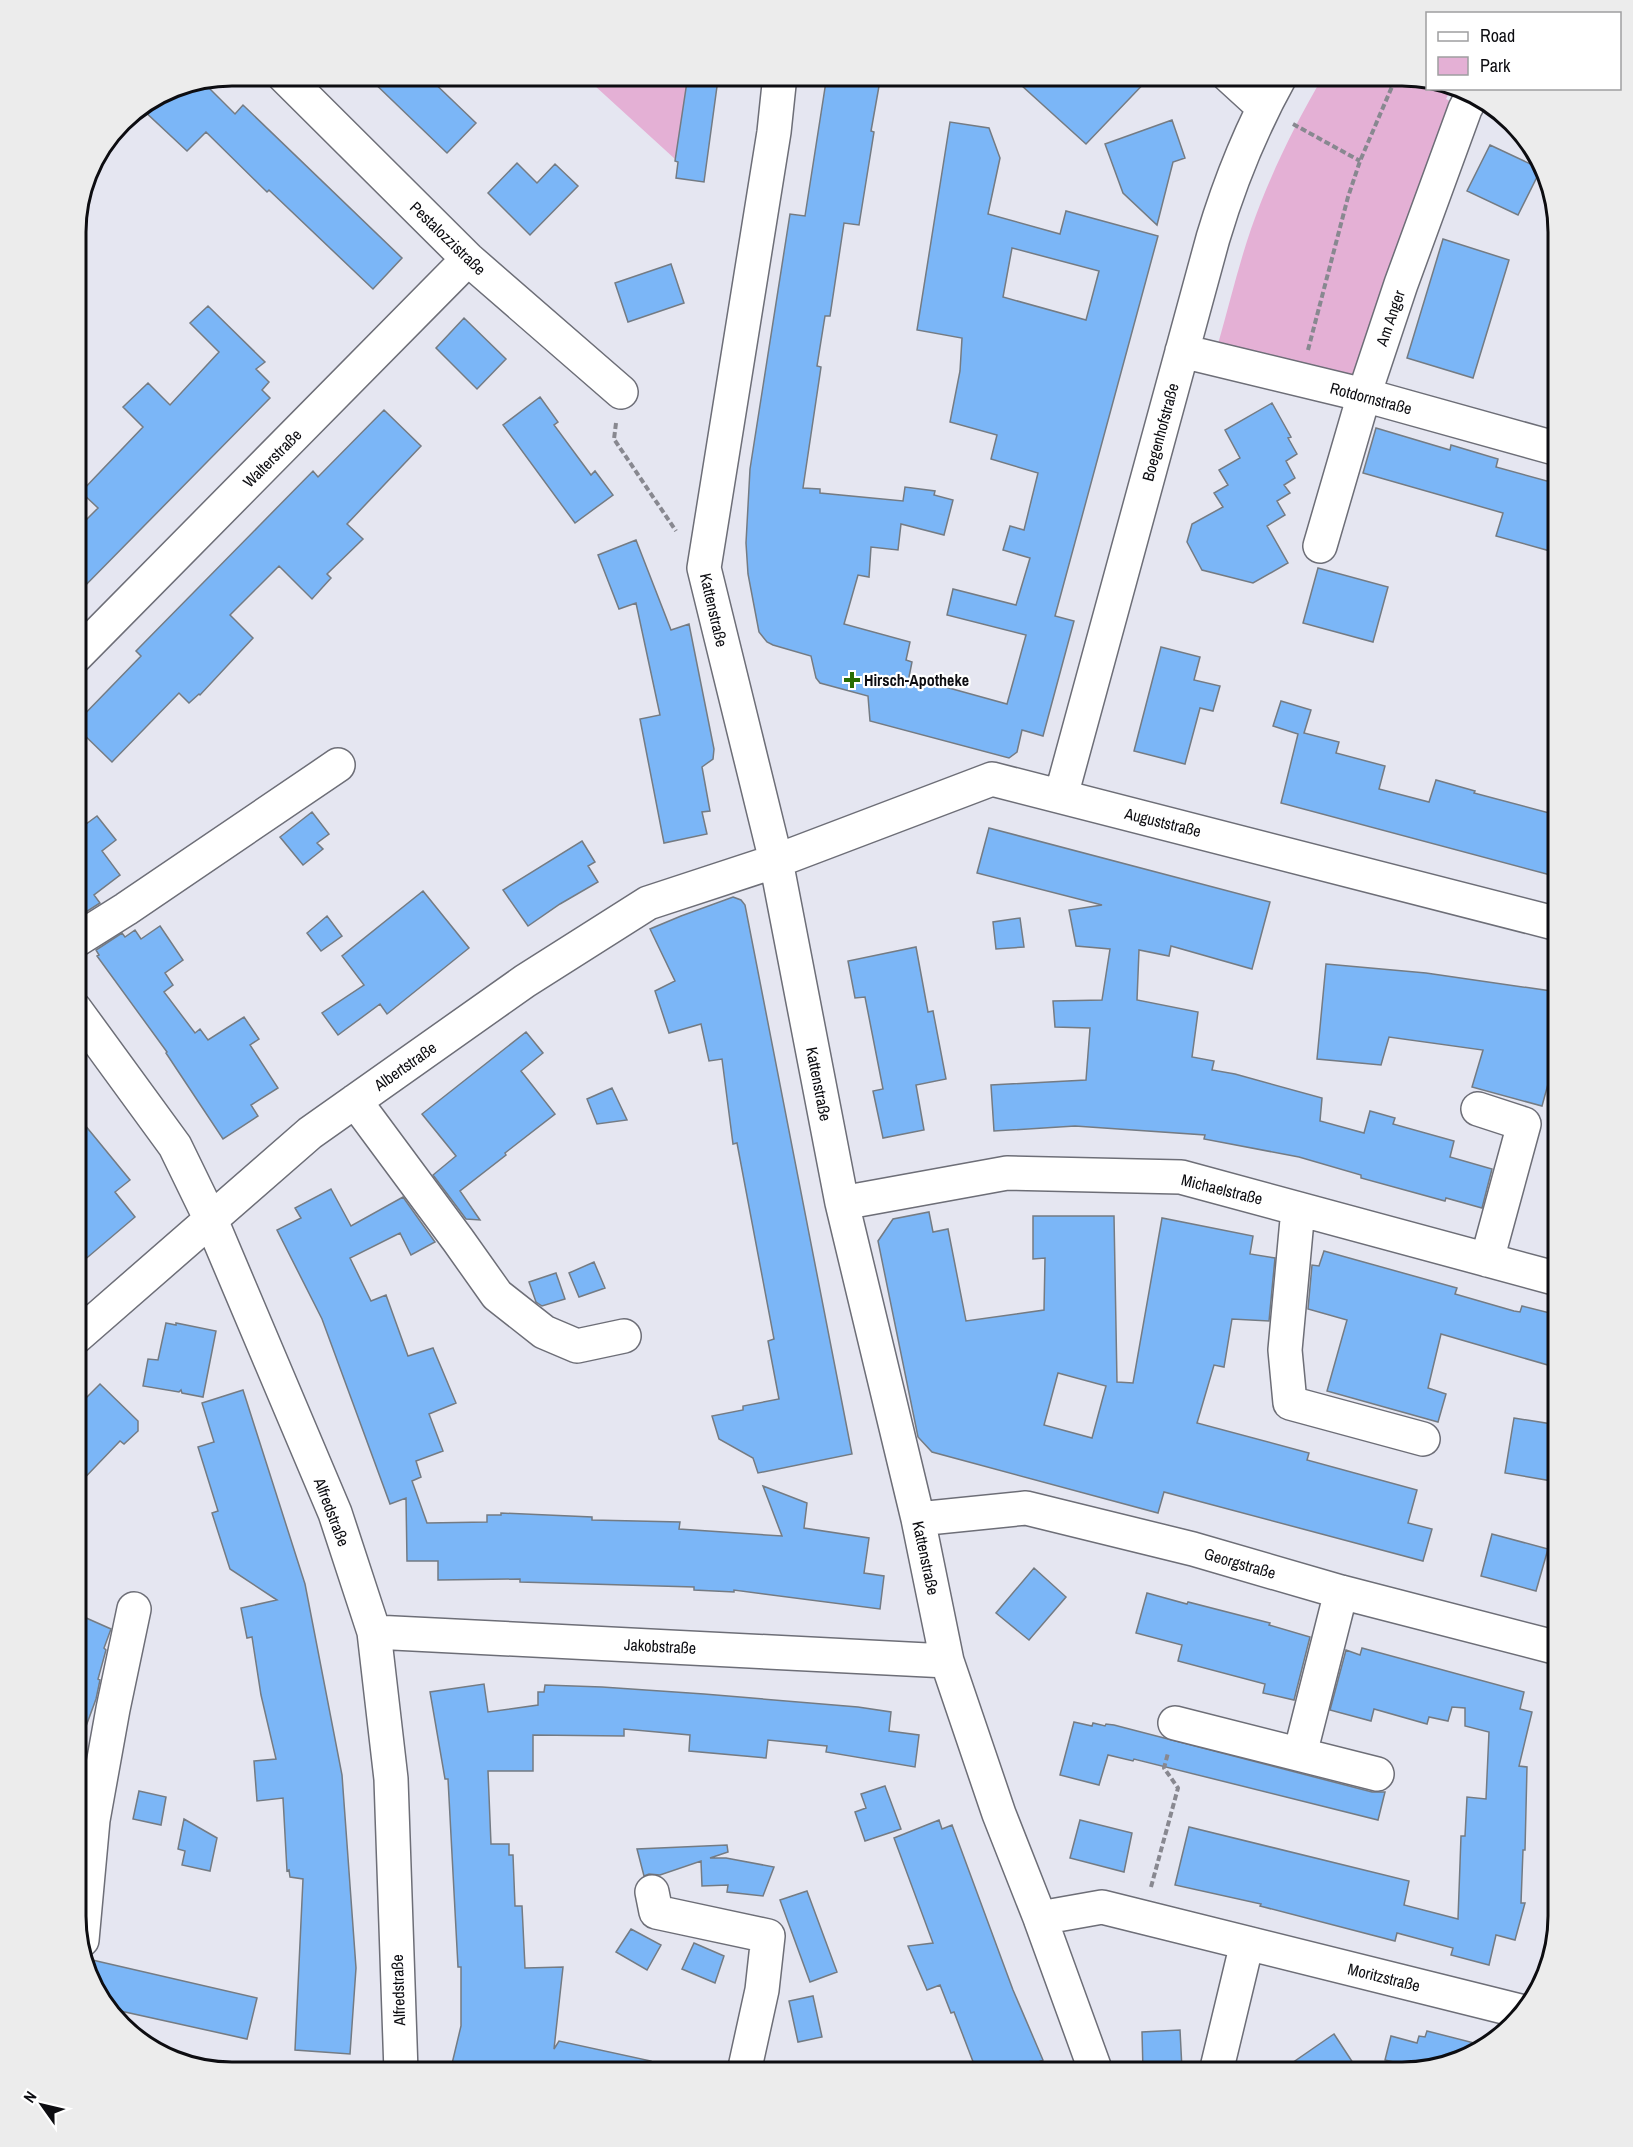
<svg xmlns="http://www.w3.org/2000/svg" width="1633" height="2147" viewBox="0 0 1633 2147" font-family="'Archivo Narrow',sans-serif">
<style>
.green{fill:#e4b0d5}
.building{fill:#7bb6f7;stroke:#747b83;stroke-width:1.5;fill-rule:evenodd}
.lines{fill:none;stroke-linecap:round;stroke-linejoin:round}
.minor-casing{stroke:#6d6e77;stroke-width:36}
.path{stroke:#888890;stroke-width:4;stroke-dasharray:6 3;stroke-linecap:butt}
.minor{stroke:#fff;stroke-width:33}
.poi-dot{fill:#286c03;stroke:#fff;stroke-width:2}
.labels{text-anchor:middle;stroke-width:4.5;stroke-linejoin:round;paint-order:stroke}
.street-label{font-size:16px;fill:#0d0d11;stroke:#fff}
.poi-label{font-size:16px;font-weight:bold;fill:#0d0d11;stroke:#fff;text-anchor:start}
.rim{fill:none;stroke:#0d0d11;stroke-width:3}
</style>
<rect width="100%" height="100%" fill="#e5e6f1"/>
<!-- green -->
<path class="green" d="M 583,75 L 707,75 L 687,170 Z
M 1324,75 L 1411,75 L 1427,80 L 1428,88 L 1451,89 L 1446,99 L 1458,105 L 1367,368 L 1348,378 L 1218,344 C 1229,306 1238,267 1251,229 C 1270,175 1295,124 1324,75 Z"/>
<!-- building -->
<path class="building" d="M 366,75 L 426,75 L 476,123 L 447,153 Z
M 688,75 L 716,75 L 715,79 L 718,79 L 704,182 L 676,178 L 678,162 L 675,161 Z
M 827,75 L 881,75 L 871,131 L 874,132 L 859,225 L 844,223 L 830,316 L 825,316 L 817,366 L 821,367 L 803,488 L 820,489 L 820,493 L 903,501 L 905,487 L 935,491 L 934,495 L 953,500 L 944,535 L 901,524 L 898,550 L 871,547 L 869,577 L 858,575 L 844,624 L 910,642 L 906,660 L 912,662 L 909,677 L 1007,704 L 1026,635 L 947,615 L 953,589 L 1016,605 L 1030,558 L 1003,550 L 1010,526 L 1024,530 L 1038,473 L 991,459 L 997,435 L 950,422 L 960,371 L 962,338 L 917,330 L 950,122 L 989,128 L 1000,158 L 988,214 L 1060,234 L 1066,211 L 1158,236 L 1055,616 L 1074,621 L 1043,736 L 1022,730 L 1017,752 L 1009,758 L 870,721 L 868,696 L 820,683 L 816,678 L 811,656 L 773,645 L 767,642 L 759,632 L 748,574 L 746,543 L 750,469 L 790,214 L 805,216 ZM 1012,248 L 1099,271 L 1086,320 L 1003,297 Z
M 1010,75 L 1152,75 L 1086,144 Z
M 202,81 L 235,114 L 243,105 L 402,258 L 373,289 L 269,190 L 267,192 L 206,132 L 187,151 L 140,107 L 172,87 Z
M 1172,120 L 1185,158 L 1173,162 L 1157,225 L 1123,193 L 1105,144 Z
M 1490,145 L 1539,168 L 1540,171 L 1518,215 L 1467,191 Z
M 517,163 L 537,183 L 555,164 L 578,186 L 530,235 L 488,193 Z
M 1443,239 L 1509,260 L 1473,378 L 1407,358 Z
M 671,264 L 684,303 L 628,322 L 615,283 Z
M 208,306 L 265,362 L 256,369 L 269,382 L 262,390 L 270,398 L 75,596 L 75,531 L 98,508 L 81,492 L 143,427 L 123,407 L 148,383 L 170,405 L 219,352 L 190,323 Z
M 464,318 L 506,359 L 477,389 L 436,348 Z
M 540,397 L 558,422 L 554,425 L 591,475 L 595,471 L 613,495 L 575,523 L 503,425 Z
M 1272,403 L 1291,437 L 1288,438 L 1297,454 L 1286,461 L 1295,478 L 1284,485 L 1290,493 L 1277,501 L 1285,515 L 1267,526 L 1288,563 L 1253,583 L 1202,570 L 1187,542 L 1192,524 L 1223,507 L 1214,493 L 1228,485 L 1219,470 L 1240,458 L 1225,430 Z
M 384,410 L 421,446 L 347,524 L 363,539 L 327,574 L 331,578 L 312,599 L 279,566 L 230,615 L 253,638 L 200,695 L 199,694 L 189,703 L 179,693 L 112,762 L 75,726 L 75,724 L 141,656 L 136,651 L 258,527 L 313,471 L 318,477 Z
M 1376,428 L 1450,450 L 1451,445 L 1498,459 L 1496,467 L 1558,484 L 1558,523 L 1550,551 L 1496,536 L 1503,513 L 1363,473 Z
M 636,540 L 671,630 L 689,624 L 714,749 L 713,759 L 702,767 L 710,811 L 702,812 L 707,834 L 664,843 L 640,719 L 660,715 L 636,603 L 619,609 L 598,555 Z
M 1318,568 L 1388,587 L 1373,642 L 1303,623 Z
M 1161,647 L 1200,657 L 1194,680 L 1220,686 L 1213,711 L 1200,708 L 1185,764 L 1134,751 Z
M 1281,701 L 1311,710 L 1304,733 L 1339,742 L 1336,753 L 1385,766 L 1379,789 L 1429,802 L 1436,780 L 1475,791 L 1474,793 L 1553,814 L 1548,834 L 1558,836 L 1558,877 L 1281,803 L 1298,734 L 1273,726 Z
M 312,812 L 329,834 L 317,843 L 323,849 L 303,865 L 280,837 Z
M 97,816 L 116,840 L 102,851 L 120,875 L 94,895 L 100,903 L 75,919 L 75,818 L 82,827 Z
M 989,828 L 1270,902 L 1252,969 L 1171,946 L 1169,956 L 1139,950 L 1137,1000 L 1198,1012 L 1192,1057 L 1214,1061 L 1212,1070 L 1235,1074 L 1322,1098 L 1320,1121 L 1364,1133 L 1370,1111 L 1395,1118 L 1393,1124 L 1454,1141 L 1450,1157 L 1492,1169 L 1482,1208 L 1446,1198 L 1445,1201 L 1361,1178 L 1361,1175 L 1299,1157 L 1204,1139 L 1205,1135 L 1075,1126 L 994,1131 L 991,1085 L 1086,1080 L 1090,1028 L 1055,1027 L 1053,1001 L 1102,1000 L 1110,949 L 1076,946 L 1069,910 L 1102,905 L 977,873 Z
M 582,841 L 595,862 L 588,866 L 598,882 L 560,904 L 528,926 L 503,890 Z
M 423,891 L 469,948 L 387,1014 L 380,1004 L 338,1035 L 322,1013 L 364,985 L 342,956 Z
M 733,897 L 741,900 L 745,905 L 852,1454 L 758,1473 L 753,1458 L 719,1439 L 712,1416 L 743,1410 L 743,1406 L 779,1399 L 768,1341 L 774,1339 L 737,1143 L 733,1144 L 722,1059 L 709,1061 L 701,1024 L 669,1033 L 655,991 L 675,981 L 650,929 L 681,916 Z
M 327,916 L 342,936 L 321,951 L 307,933 Z
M 1020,918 L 1024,947 L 996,949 L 993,922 Z
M 160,926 L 183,960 L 165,973 L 173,985 L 164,992 L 195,1033 L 200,1029 L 208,1040 L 244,1017 L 259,1039 L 250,1045 L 278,1088 L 251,1105 L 258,1116 L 223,1139 L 166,1053 L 167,1052 L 97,956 L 99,955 L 96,950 L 122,933 L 125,937 L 135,930 L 141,939 Z
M 916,947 L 928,1012 L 933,1011 L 946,1079 L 916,1085 L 924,1130 L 883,1138 L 873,1091 L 883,1089 L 865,997 L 855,998 L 848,961 Z
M 1326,964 L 1426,973 L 1558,992 L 1552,1023 L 1558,1024 L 1558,1048 L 1542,1106 L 1472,1087 L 1483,1050 L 1389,1037 L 1381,1065 L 1317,1059 Z
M 526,1032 L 543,1053 L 521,1071 L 555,1114 L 505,1153 L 506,1155 L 460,1191 L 480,1220 L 466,1219 L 433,1175 L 456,1156 L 422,1114 Z
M 612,1088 L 627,1120 L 597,1124 L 587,1099 Z
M 75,1113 L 130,1180 L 115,1192 L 135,1217 L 75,1268 Z
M 331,1189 L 351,1226 L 403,1197 L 435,1242 L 411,1255 L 400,1233 L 350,1258 L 371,1301 L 386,1295 L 408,1356 L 433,1348 L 456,1403 L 429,1414 L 443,1451 L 416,1461 L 421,1477 L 412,1481 L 427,1523 L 487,1522 L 487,1515 L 501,1515 L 501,1513 L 592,1517 L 592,1520 L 680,1522 L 679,1529 L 782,1536 L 763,1486 L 807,1503 L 804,1528 L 869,1538 L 864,1573 L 884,1576 L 880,1609 L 734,1590 L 734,1592 L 694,1590 L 694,1587 L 520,1582 L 520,1579 L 438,1580 L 438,1561 L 407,1561 L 406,1498 L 390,1504 L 322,1319 L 277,1230 L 301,1218 L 295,1208 Z
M 929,1212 L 933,1232 L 948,1229 L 966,1321 L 1044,1310 L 1045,1258 L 1033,1259 L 1033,1216 L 1114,1216 L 1117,1382 L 1133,1383 L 1162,1218 L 1253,1236 L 1250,1254 L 1275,1258 L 1269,1321 L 1232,1319 L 1224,1367 L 1214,1365 L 1197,1423 L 1309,1453 L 1307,1460 L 1417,1490 L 1408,1523 L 1432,1529 L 1423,1561 L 1164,1492 L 1158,1513 L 932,1452 L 918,1437 L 878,1241 L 893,1219 ZM 1058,1373 L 1106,1386 L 1092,1438 L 1044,1425 Z
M 1324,1251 L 1457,1288 L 1455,1294 L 1514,1311 L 1520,1312 L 1522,1306 L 1558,1315 L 1558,1368 L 1441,1334 L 1428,1388 L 1446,1394 L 1438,1422 L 1327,1391 L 1347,1320 L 1308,1309 L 1312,1265 L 1319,1266 Z
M 594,1262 L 605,1288 L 579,1297 L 569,1273 Z
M 556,1273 L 565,1299 L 542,1306 L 536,1302 L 529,1282 Z
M 166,1323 L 176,1325 L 176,1323 L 216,1331 L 203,1397 L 182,1393 L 181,1390 L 179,1392 L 143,1386 L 148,1359 L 158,1360 Z
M 100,1384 L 138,1421 L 138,1431 L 124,1444 L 120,1441 L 75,1488 L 75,1409 Z
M 243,1390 L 305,1584 L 342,1775 L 356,1968 L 350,2054 L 295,2050 L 303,1879 L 290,1877 L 289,1870 L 287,1871 L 283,1798 L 257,1801 L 254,1761 L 276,1759 L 261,1695 L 252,1637 L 247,1638 L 241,1608 L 277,1600 L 230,1569 L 212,1513 L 218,1511 L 198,1447 L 214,1442 L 202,1403 Z
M 1514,1418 L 1558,1425 L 1558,1482 L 1505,1473 Z
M 1492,1534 L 1548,1549 L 1536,1591 L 1481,1576 Z
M 1034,1568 L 1066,1597 L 1029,1640 L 996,1613 Z
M 1147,1593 L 1187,1604 L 1188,1602 L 1270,1623 L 1269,1625 L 1310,1637 L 1294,1700 L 1263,1693 L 1265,1684 L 1178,1661 L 1182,1645 L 1136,1633 Z
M 75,1613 L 111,1629 L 104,1648 L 106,1650 L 98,1679 L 100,1680 L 96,1699 L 78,1748 L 75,1747 Z
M 1362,1648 L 1524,1692 L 1520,1709 L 1532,1712 L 1519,1766 L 1527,1767 L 1525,1850 L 1523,1850 L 1521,1903 L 1525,1903 L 1515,1940 L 1496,1935 L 1489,1965 L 1451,1955 L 1453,1948 L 1397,1933 L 1395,1941 L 1260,1906 L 1261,1904 L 1175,1885 L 1189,1827 L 1409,1881 L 1404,1905 L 1458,1919 L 1461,1836 L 1465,1836 L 1467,1797 L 1486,1799 L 1489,1732 L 1465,1726 L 1465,1708 L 1452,1707 L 1448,1721 L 1429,1717 L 1427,1724 L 1374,1709 L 1371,1721 L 1330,1710 L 1346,1650 L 1360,1655 Z
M 484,1684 L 488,1712 L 538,1705 L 538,1692 L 544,1692 L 545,1685 L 602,1687 L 704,1694 L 858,1707 L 891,1712 L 889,1731 L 919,1735 L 915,1767 L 826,1752 L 827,1746 L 768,1740 L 766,1758 L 689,1751 L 690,1735 L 624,1729 L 624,1736 L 533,1735 L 533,1771 L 488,1771 L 491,1844 L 509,1844 L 509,1855 L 513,1855 L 515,1906 L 522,1906 L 525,1968 L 563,1967 L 554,2049 L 559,2041 L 651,2061 L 650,2072 L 450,2072 L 461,2026 L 461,1967 L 458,1967 L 448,1779 L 445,1779 L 430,1692 Z
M 1074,1722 L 1092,1726 L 1093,1723 L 1105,1726 L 1106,1724 L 1114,1725 L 1372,1792 L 1385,1792 L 1378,1820 L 1134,1759 L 1133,1761 L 1108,1755 L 1099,1785 L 1060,1775 Z
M 885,1786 L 901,1829 L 865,1841 L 855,1812 L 866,1808 L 861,1794 Z
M 139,1791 L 166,1797 L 161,1825 L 133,1819 Z
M 184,1819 L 217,1838 L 210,1871 L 182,1865 L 185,1851 L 178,1849 Z
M 939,1820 L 942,1829 L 952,1825 L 1013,1990 L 1043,2060 L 1015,2072 L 977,2072 L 954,2012 L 951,2013 L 940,1985 L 927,1990 L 908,1946 L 933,1943 L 894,1838 Z
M 1080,1820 L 1132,1833 L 1124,1872 L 1070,1858 Z
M 727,1845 L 728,1852 L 710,1858 L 726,1858 L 774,1867 L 763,1896 L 727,1892 L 728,1885 L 702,1886 L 701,1861 L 660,1875 L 649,1874 L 644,1876 L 637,1849 Z
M 807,1891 L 837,1972 L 810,1982 L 780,1900 Z
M 631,1929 L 661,1945 L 647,1970 L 616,1952 Z
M 694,1943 L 724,1956 L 715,1983 L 682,1969 Z
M 88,1959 L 257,1998 L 247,2039 L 107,2008 L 101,2002 Z
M 813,1996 L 822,2037 L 798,2042 L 789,2001 Z
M 1180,2030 L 1182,2069 L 1143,2071 L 1142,2032 Z
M 1427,2031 L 1486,2046 L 1410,2069 L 1411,2066 L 1385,2060 L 1391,2036 L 1417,2043 L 1419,2036 L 1425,2037 Z
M 1334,2034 L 1359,2072 L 1279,2072 Z"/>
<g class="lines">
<defs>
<path id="minor" d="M 283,75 L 468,259 L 621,392
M 780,75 L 774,132 L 704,568 L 776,861 L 842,1203 L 918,1519 L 947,1661 L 999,1814 L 1040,1918 L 1096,2072
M 1228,75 L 1263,107
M 1182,351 L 1364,395 L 1558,449
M 1320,546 L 1364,395 L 1401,284 L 1465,109 L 1473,94
M 75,657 L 468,259
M 1061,796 L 1213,238 C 1230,181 1252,127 1281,75
M 75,941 L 126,909 L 338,765
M 75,1009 L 175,1146 L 211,1220 L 335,1513 L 374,1632 L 391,1779 L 401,2072
M 355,1101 L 458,1240 L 497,1295 L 544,1332 L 577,1346 L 624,1336
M 1478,1109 L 1524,1124 L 1487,1260
M 842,1203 L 1007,1173 L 1181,1177 L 1558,1279
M 1298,1209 L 1285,1350 L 1290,1403 L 1423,1439
M 75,1338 L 310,1133 L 525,981 L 648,903 L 776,861 L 992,779 L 1558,924
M 918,1519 L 1026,1508 L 1193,1549 L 1341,1592 L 1558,1648
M 374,1632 L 947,1661
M 1175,1723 L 1377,1774
M 1300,1754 L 1341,1592
M 652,1892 L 656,1912 L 768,1936 L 762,1990 L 744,2072
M 1040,1918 L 1102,1907 L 1520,2011
M 82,1940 L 93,1820 L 113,1709 L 134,1609
M 1216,2072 L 1247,1943"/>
</defs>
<!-- minor casing -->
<use href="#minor" class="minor-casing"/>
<!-- path -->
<path class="path" d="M 1293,124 L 1360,161
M 1308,350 L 1348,197 L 1360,161 L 1397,75
M 616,423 L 614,439 L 676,531
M 1151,1887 L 1178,1788 L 1164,1768 L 1168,1753
M 151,2049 L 255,2072"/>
<!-- minor -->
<use href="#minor" class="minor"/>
</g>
<!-- markers -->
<path class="poi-dot" d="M849 671h6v6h6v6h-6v6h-6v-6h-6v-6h6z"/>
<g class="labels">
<!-- street labels -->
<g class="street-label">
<text transform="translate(448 238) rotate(44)" y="6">Pestalozzistraße</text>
<text transform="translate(1390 318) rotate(-71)" y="6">Am Anger</text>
<text transform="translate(1371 398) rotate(15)" y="6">Rotdornstraße</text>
<text transform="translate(1160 432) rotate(-75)" y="6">Boegenhofstraße</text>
<text transform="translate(272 458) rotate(-45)" y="6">Walterstraße</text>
<text transform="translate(714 610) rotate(77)" y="6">Kattenstraße</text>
<text transform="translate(1163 822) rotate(14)" y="6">Auguststraße</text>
<text transform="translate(405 1066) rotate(-35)" y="6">Albertstraße</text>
<text transform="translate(819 1084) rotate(79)" y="6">Kattenstraße</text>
<text transform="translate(1222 1189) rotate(14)" y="6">Michaelstraße</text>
<text transform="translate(332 1512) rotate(69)" y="6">Alfredstraße</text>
<text transform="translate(926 1558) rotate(78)" y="6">Kattenstraße</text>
<text transform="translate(1240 1563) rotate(16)" y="6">Georgstraße</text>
<text transform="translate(660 1646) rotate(3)" y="6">Jakobstraße</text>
<text transform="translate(1384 1977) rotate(14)" y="6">Moritzstraße</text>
<text transform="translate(398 1990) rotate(-92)" y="6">Alfredstraße</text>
</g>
<!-- poi labels -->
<g class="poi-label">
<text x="864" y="686">Hirsch-Apotheke</text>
</g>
</g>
<!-- crop -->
<path d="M0 0H1633V2147H0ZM232 86H1402A146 146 0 0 1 1548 232V1916A146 146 0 0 1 1402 2062H232A146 146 0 0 1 86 1916V232A146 146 0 0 1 232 86Z" fill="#ececec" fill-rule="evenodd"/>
<path class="rim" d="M232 86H1402A146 146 0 0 1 1548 232V1916A146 146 0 0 1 1402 2062H232A146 146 0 0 1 86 1916V232A146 146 0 0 1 232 86Z"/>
<!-- legend -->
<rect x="1426" y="12" width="195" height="78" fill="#ffffff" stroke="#9e9ea0" stroke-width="1.5"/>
<rect x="1438" y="32" width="30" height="9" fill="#ffffff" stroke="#9e9ea0" stroke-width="1.5"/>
<text x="1480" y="42" font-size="18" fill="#0d0d11">Road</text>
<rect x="1438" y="57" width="30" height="18" fill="#e4b0d5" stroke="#9e9ea0" stroke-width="1.5"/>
<text x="1480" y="72" font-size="18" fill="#0d0d11">Park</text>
<!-- north arrow -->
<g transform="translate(42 2105) rotate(304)" stroke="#ffffff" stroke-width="4.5" paint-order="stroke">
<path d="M0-4.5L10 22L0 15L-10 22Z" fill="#0d0d11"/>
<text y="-9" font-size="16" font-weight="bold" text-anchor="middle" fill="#0d0d11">N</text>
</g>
</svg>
